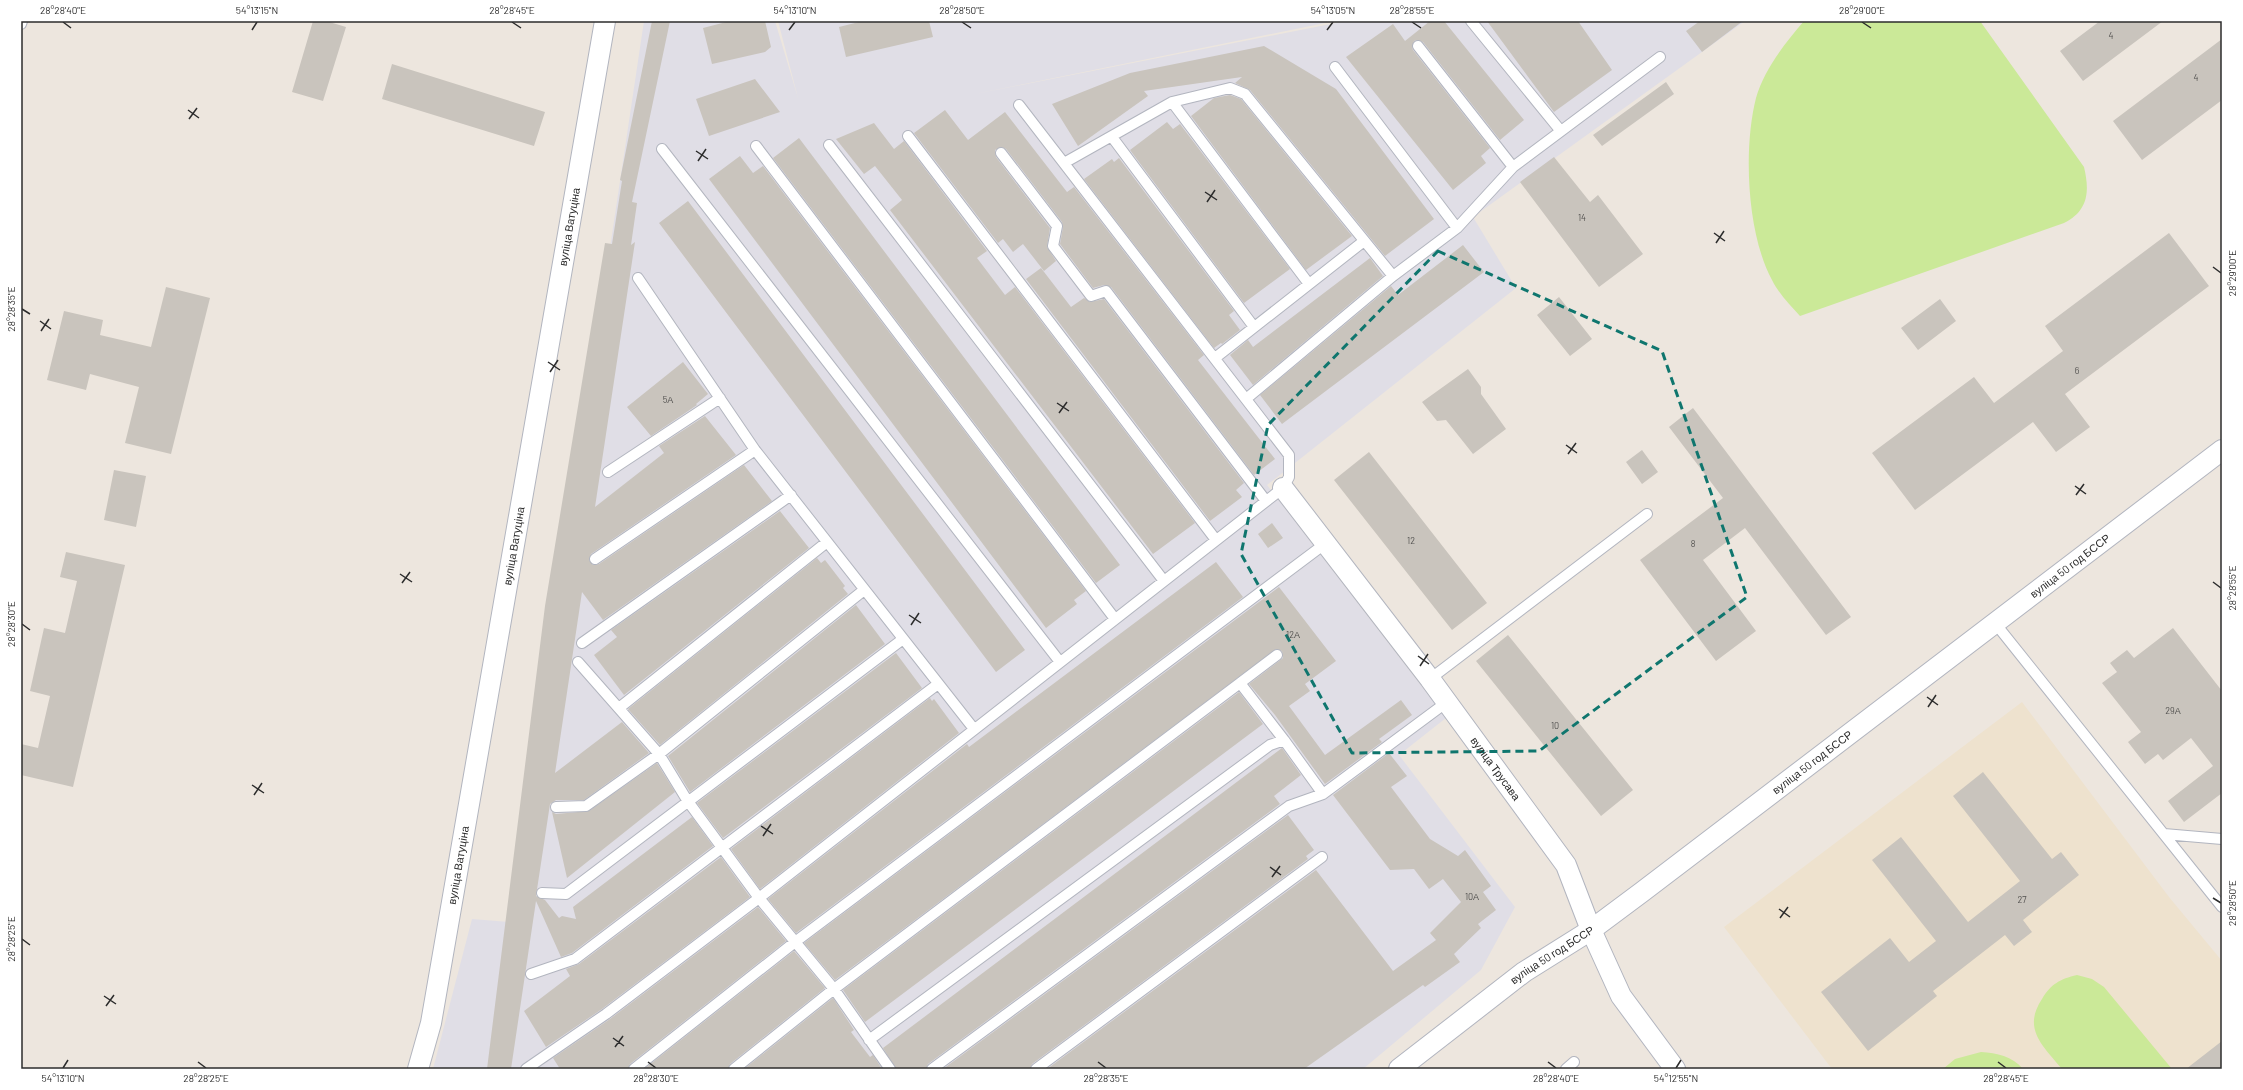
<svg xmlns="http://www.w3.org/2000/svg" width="2243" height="1090" viewBox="0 0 2243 1090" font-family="Barlow,sans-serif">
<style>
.industrial{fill:#e0dee6}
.education{fill:#eee2ce}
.pitch{fill:#cbe998}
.building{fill:#c9c4bd}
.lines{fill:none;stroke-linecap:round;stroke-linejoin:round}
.lane-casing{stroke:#b2b5bf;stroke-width:12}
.street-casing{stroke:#b2b5bf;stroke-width:22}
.lane{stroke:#fff;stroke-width:10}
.street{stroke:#fff;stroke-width:20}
.marked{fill:none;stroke:#0f766e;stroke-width:3;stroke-dasharray:8 5;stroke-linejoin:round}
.ticks{fill:none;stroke:#2c2c2c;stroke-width:1.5}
.labels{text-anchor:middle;stroke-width:4;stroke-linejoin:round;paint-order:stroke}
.number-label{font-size:9px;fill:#535250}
.street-label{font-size:11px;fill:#2c2c2c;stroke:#fff}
.neatline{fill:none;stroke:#2c2c2c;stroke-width:1.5}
.ticks-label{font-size:10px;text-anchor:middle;fill:#2c2c2c}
</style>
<rect width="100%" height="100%" fill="#ede6de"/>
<!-- industrial -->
<path class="industrial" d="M 644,21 L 775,21 L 798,98 L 778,21 L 1335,21 L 975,94 L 1346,21 L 1745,21 L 1473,217 L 1516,288 L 1267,485 L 1446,718 L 1399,755 L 1515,907 L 1481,970 L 1363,1069 L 433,1069 L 472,919 L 509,922 Z"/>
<!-- education -->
<path class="education" d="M 2022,702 L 2169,897 L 2222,961 L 2222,1069 L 1832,1069 L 1724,927 Z"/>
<!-- pitch -->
<path class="pitch" d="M 1804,21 L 1980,21 L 2084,167 C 2090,192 2088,211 2064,223 L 1800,316 C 1790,305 1779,294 1772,280 C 1747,234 1743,149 1756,98 C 1764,70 1785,43 1804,21 Z
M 2077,975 L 2092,979 L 2104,987 L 2172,1069 L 2062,1069 C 2043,1046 2022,1029 2042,999 C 2051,984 2060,979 2077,975 Z
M 1981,1052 C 1997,1053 2012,1056 2023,1069 L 1943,1069 L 1955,1059 Z"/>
<!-- building -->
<path class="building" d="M 313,21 L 326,21 L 346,27 L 323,101 L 292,92 Z
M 652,21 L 670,21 L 632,202 L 637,203 L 631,245 L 635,242 L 595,507 L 664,453 L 659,446 L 705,416 L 736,455 L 591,554 L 589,560 L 593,565 L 599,564 L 744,465 L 772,501 L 603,620 L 582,592 L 555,773 L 622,722 L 649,753 L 584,800 L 556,800 L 550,804 L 536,896 L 545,900 L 559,918 L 562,916 L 576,919 L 573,907 L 692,817 L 713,846 L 572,953 L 561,957 L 536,901 L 511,1069 L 487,1069 L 545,606 L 605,243 L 612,244 L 622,181 L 620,180 Z
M 730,21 L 765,21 L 771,47 L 765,52 L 712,64 L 703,28 Z
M 863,21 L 929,21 L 933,37 L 846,57 L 839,27 Z
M 1430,21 L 1444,21 L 1524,120 L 1500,140 L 1423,42 L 1417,40 L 1414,41 L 1412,47 L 1413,50 L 1490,148 L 1481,156 L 1486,163 L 1453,190 L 1346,57 L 1393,24 L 1405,41 Z
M 1487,21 L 1578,21 L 1612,70 L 1554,112 Z
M 1700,21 L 1743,21 L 1702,52 L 1686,31 Z
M 2100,21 L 2163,21 L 2083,81 L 2060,51 Z
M 2222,39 L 2222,100 L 2142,160 L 2113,121 Z
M 1264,46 L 1336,89 L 1434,219 L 1385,256 L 1250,90 L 1235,83 L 1242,77 L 1144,91 L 1148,96 L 1078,146 L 1052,104 L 1130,73 Z
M 392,64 L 545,112 L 534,146 L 382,99 Z
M 755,79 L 780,112 L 709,136 L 696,99 Z
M 1666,82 L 1674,94 L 1602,146 L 1593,135 Z
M 1230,95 L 1241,99 L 1352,236 L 1306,270 L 1191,116 L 1214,98 Z
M 945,110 L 968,140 L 1005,112 L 1067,192 L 1074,187 L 1204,355 L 1198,360 L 1275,459 L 1254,475 L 1111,287 L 1104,285 L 1093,288 L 1060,244 L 1063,227 L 1062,222 L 1006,149 L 1001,147 L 995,150 L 996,157 L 1050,228 L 1047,247 L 1056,261 L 1044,271 L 1023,244 L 1013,252 L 1003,239 L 998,243 L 914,133 Z
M 1167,122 L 1173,129 L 1180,124 L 1290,269 L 1244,303 L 1130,150 Z
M 874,123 L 894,149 L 904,141 L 987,251 L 977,258 L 1005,295 L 1015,287 L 1195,523 L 1153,554 L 890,210 L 902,200 L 875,166 L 864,174 L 836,139 Z
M 799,138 L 1120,565 L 1096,583 L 773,158 Z
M 740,156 L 753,173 L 763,166 L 1086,591 L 1074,600 L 1077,604 L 1046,628 L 709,179 Z
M 1554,157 L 1590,202 L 1598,195 L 1643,254 L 1599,287 L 1520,182 Z
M 1119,158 L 1234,311 L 1229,315 L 1240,330 L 1222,344 L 1221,343 L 1214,348 L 1084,179 L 1112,159 L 1114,162 Z
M 688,201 L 1025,650 L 996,672 L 659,223 Z
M 2169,233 L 2209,286 L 2065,394 L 2090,427 L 2056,452 L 2033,422 L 1915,510 L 1872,453 L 1974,377 L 1994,403 L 2063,351 L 2045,326 Z
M 1463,245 L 1484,272 L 1282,424 L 1260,395 L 1391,286 L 1398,295 Z
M 1370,258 L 1383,276 L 1253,385 L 1230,355 L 1248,340 L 1253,347 Z
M 1041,268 L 1071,307 L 1084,298 L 1090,302 L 1104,299 L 1244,483 L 1236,490 L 1242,497 L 1210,521 L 1026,279 Z
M 166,287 L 210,298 L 171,454 L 125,443 L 139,387 L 90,374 L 86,390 L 47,380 L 64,311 L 103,320 L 100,335 L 151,347 Z
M 1559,297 L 1592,339 L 1570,356 L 1537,315 Z
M 1940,299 L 1956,321 L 1918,350 L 1901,328 Z
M 683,362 L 708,394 L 696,404 L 697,405 L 651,436 L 627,407 Z
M 1468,369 L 1481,387 L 1481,394 L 1506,429 L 1473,454 L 1446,420 L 1437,421 L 1422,402 Z
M 1693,408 L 1851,617 L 1826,635 L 1745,528 L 1703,560 L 1756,631 L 1716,661 L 1640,560 L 1723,498 L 1669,427 Z
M 1642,450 L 1658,472 L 1642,484 L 1626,462 Z
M 1369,452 L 1487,603 L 1452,630 L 1334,480 Z
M 114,470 L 146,476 L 136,527 L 104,520 Z
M 780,511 L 809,548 L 624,695 L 594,655 L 617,637 L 611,630 Z
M 1272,523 L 1283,538 L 1268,548 L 1258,534 Z
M 66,552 L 125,565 L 73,787 L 21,775 L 21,744 L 38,748 L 50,696 L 30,691 L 44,628 L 65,633 L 77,581 L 60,577 Z
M 817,558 L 821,563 L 825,560 L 845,586 L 843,588 L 848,594 L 660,745 L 628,709 Z
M 1216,562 L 1243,597 L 796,933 L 768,899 L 967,744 L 969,747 Z
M 1279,587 L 1336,661 L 1305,684 L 1310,691 L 1289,706 L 1325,755 L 1401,700 L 1412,715 L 1379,739 L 1382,742 L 1325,784 L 1275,715 L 1249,684 L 1283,658 L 1282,651 L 1276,649 L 835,980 L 804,943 Z
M 856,605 L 885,644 L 690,792 L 668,756 Z
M 2173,628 L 2222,691 L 2222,793 L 2184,822 L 2168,801 L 2213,766 L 2191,738 L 2163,760 L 2158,754 L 2145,764 L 2128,742 L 2141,732 L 2102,683 L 2117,672 L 2110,663 L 2127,650 L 2134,658 Z
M 1508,635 L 1633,790 L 1601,816 L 1476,661 Z
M 896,653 L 922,688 L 723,838 L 697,803 Z
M 1239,692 L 1263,724 L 865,1022 L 843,990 Z
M 930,698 L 932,701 L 934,699 L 959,733 L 760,889 L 731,849 Z
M 1282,748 L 1301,775 L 1274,796 L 1280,804 L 928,1064 L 926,1069 L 896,1069 L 883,1048 Z
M 1389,753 L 1407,776 L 1391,787 L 1430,839 L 1458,856 L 1465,850 L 1491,886 L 1483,892 L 1496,910 L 1478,924 L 1481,928 L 1454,954 L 1460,962 L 1425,987 L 1423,985 L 1304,1069 L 1047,1069 L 1316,870 L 1393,971 L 1436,940 L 1430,933 L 1461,902 L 1443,879 L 1429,889 L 1414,869 L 1390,870 L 1333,795 Z
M 657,763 L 675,792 L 567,878 L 552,812 L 556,814 L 589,811 Z
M 1983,772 L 2052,859 L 2061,852 L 2079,875 L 2023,920 L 2032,932 L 2014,946 L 2005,935 L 1933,991 L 1937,996 L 1868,1051 L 1821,992 L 1890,938 L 1909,962 L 1936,941 L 1872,860 L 1901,837 L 1968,922 L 2020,881 L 1953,796 Z
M 1288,815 L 1314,850 L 1306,856 L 1308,859 L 1032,1064 L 1030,1069 L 943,1069 Z
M 721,857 L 750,897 L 602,1009 L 546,1047 L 524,1011 L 570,976 L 566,969 L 579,964 Z
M 758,907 L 786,941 L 630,1064 L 628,1069 L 560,1069 L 553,1058 L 610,1019 Z
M 794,951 L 825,988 L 730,1064 L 728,1069 L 644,1069 Z
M 833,998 L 854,1030 L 851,1032 L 870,1057 L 873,1055 L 882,1069 L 744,1069 Z
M 2222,1041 L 2222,1069 L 2186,1069 Z"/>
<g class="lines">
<defs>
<path id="lane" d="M 1471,21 L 1560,130
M 21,24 L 22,21
M 1418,46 L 1513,167
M 1335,67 L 1457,228
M 1172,102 L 1309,284
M 908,136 L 1216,540
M 1112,137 L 1254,327
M 829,145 L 1164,581
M 756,146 L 1115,619
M 662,149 L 1060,662
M 1001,153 L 1057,226 L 1053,246 L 1091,296 L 1106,291 L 1266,501
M 1064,163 L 1172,102 L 1230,88 L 1245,94 L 1393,276
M 638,278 L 755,450 L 974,729
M 1215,358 L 1364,241
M 1246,399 L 1393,276 L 1457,228 L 1513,167 L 1660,57
M 608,472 L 720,398
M 595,559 L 755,450
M 1995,623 L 2222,907
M 582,643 L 791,495
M 578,662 L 659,754 L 687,800 L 759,898 L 834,989 L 890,1069
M 1430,679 L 1647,514
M 1240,683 L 1277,655
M 619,708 L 827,542
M 556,807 L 586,806 L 659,754 L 864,590
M 2164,834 L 2222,839
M 542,893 L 566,894 L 903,639
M 531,974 L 575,959 L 938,684
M 869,1040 L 1270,745 L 1284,740 L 1323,794
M 526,1069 L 606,1014 L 759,898 L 1283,488 L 1289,477 L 1289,455 L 1019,105
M 634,1069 L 795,942 L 1326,543
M 734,1069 L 834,989 L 1240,683 L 1284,740
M 932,1069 L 1289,806 L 1323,794 L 1447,702
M 1036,1069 L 1322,857
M 1566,1069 L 1574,1062"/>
<g id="street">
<path id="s1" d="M 1283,488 L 1430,679 L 1566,865 L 1591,930 L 1621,996 L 1675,1069"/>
<path id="s2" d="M 418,1069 L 431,1023 L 605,21"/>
<path id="s3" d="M 1399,1069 L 1524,972 L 1591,930 L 1642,892 L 2222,450"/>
</g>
</defs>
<!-- lane casing -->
<use href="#lane" class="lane-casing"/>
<!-- street casing -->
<use href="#street" class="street-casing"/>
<!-- lane -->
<use href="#lane" class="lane"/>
<!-- street -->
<use href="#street" class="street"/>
</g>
<!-- marked area -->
<path class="marked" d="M 1438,251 L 1662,351 L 1747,597 L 1539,751 L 1352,753 L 1241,554 L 1268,425 Z"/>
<!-- ticks -->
<path class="ticks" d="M 63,22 L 71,28M 512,22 L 521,28M 962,22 L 971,28M 1412,22 L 1421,28M 1862,22 L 1871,28M 252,30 L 257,22M 789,30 L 795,22M 1327,30 L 1333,22M 188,110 L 199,118M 189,119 L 197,108M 696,151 L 708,159M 698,161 L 706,149M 1205,192 L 1217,200M 1207,202 L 1215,190M 1714,233 L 1725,241M 1716,243 L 1724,231M 2213,267 L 2221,273M 22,309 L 30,314M 40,321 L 51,329M 41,331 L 49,319M 548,362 L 560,370M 550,372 L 558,360M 1057,403 L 1069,411M 1059,413 L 1067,402M 1566,445 L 1577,453M 1568,454 L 1576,443M 2075,486 L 2086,494M 2076,495 L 2084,484M 400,574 L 412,582M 2213,582 L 2221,588M 402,583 L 410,572M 909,615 L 921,623M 22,624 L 30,630M 911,625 L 919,613M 1418,656 L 1429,664M 1420,666 L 1428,654M 1927,697 L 1938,705M 1928,707 L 1936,695M 252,785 L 264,793M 254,795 L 262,783M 761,826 L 773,834M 763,836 L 771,824M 1270,867 L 1281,875M 1272,877 L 1280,866M 2213,898 L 2221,903M 1779,909 L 1790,917M 1780,918 L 1788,907M 22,939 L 30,945M 104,996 L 116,1004M 106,1006 L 114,995M 613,1038 L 624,1046M 615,1047 L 623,1036M 198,1062 L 206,1068M 648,1062 L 656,1068M 1098,1062 L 1106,1068M 1548,1062 L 1556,1068M 1998,1062 L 2006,1068M 63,1068 L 68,1060M 1676,1068 L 1681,1060"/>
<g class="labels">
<!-- number labels -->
<g class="number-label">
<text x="2111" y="39">4</text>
<text x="2196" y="81">4</text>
<text x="1582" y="221">14</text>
<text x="2077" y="374">6</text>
<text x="668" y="403">5А</text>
<text x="1411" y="544">12</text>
<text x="1693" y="547">8</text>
<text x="1293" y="638">12А</text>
<text x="2173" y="714">29А</text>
<text x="1555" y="729">10</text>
<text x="1472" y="900">10А</text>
<text x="2022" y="903">27</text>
</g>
<!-- street labels -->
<g class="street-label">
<text dy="4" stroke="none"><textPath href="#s2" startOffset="856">вуліца Ватуціна</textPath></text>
<text dy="4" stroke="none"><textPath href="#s2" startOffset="532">вуліца Ватуціна</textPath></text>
<text dy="4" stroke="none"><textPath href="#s3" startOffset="839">вуліца 50 год БССР</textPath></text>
<text dy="4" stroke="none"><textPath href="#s3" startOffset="515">вуліца 50 год БССР</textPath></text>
<text dy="4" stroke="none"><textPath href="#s1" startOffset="352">вуліца Трусава</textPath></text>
<text dy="4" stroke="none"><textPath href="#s2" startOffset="208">вуліца Ватуціна</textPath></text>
<text dy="4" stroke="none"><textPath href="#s3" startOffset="191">вуліца 50 год БССР</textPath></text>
</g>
</g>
<!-- border -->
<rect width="2243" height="1090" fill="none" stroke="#ffffff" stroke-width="44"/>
<rect x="22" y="22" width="2199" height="1046" class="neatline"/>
<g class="ticks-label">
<text x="63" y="14">28°28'40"E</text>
<text x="257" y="14">54°13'15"N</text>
<text x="512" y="14">28°28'45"E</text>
<text x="795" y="14">54°13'10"N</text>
<text x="962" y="14">28°28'50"E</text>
<text x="1333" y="14">54°13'05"N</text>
<text x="1412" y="14">28°28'55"E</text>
<text x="1862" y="14">28°29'00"E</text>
<text transform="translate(2232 273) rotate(-90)" y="4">28°29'00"E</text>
<text transform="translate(11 309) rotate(-90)" y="4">28°28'35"E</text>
<text transform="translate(2232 588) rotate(-90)" y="4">28°28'55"E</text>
<text transform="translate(11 624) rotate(-90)" y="4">28°28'30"E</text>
<text transform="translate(2232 903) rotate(-90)" y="4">28°28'50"E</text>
<text transform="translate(11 939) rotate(-90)" y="4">28°28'25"E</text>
<text x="63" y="1082">54°13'10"N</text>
<text x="206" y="1082">28°28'25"E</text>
<text x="656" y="1082">28°28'30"E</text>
<text x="1106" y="1082">28°28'35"E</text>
<text x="1556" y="1082">28°28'40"E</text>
<text x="1676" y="1082">54°12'55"N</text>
<text x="2006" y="1082">28°28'45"E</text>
</g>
</svg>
